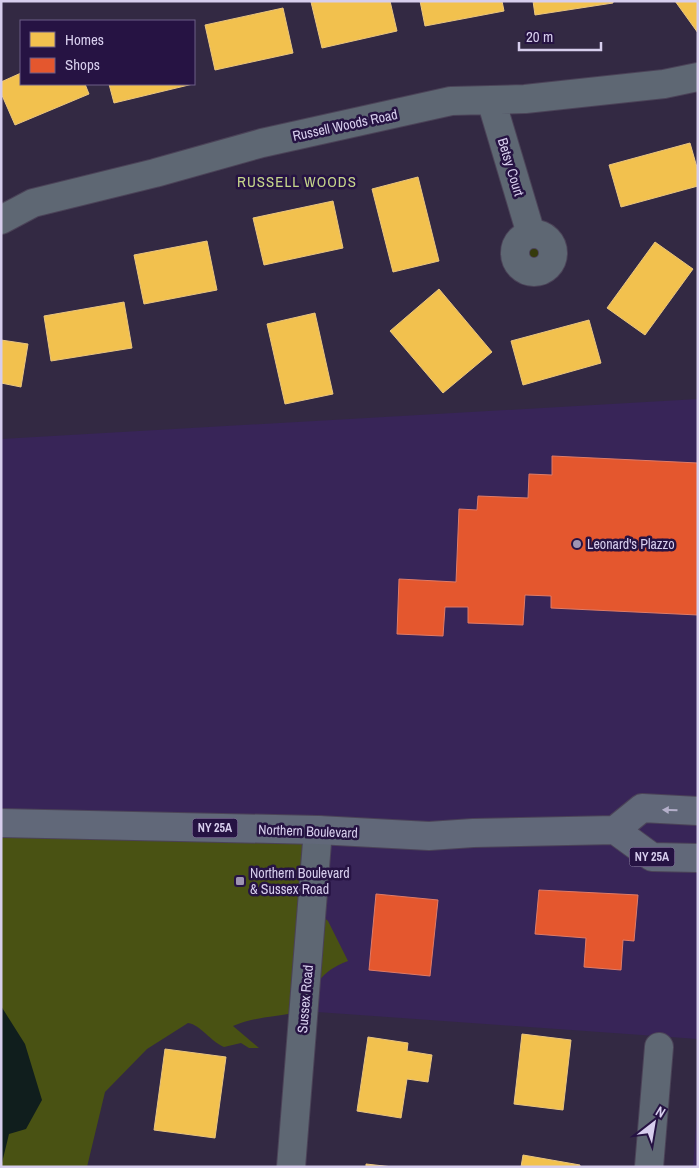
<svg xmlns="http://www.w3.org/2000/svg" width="699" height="1168" viewBox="0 0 699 1168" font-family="'Archivo Narrow',sans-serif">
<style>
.built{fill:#382558}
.green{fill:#353a0b}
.forest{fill:#495213}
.water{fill:#101e1d}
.homes{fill:#f2c14e;stroke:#eac57e}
.shops{fill:#e4572e;stroke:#e07b67}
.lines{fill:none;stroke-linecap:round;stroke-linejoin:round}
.minor-casing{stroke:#4b4358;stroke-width:30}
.major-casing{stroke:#4b4358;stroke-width:30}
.minor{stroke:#5e6773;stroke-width:28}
.major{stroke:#616879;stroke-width:28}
.oneway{fill:#b4afca}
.poi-dot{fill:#9e94b2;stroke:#261343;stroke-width:2}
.labels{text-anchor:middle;stroke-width:5;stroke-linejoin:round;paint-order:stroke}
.shield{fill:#261343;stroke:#a296ba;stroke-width:1}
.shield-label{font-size:12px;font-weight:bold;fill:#d7ceed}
.street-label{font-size:14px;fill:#d7ceed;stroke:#261343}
.poi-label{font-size:14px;fill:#d7ceed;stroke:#261343;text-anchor:start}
.neighbourhood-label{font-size:15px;letter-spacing:1px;fill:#c5d58a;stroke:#261343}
</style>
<rect width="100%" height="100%" fill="#332943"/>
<!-- built -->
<path class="built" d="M 698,399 L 698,1039 L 303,1011 L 1,823 L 1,439 Z
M 698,1097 L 698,1167 L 693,1167 Z"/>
<!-- green -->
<path class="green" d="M516 254a19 19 0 1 1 38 0a19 19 0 1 1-38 0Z"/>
<!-- forest -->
<path class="forest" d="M 1,823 L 318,830 L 318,912 L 328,921 L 348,961 C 319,972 316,985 303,1011 C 279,1017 256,1016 233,1026 L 259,1048 L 249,1048 L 241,1043 L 224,1047 C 210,1041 201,1025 188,1023 L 147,1049 L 105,1092 L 87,1167 L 1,1167 Z"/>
<!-- water -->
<path class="water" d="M 1,1006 L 25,1044 L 42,1100 L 26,1129 L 9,1134 L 1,1167 Z"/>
<!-- homes -->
<path class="homes" d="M 315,1 L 390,1 L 397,31 L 322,48 L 311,2 Z
M 420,1 L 502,1 L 504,11 L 425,26 Z
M 533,1 L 613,1 L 613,3 L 535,15 Z
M 675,1 L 698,1 L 698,33 Z
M 283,8 L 293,53 L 215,70 L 205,25 Z
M 21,73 L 21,84 L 85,84 L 89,94 L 15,125 L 1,93 L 1,82 Z
M 109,84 L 193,84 L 114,103 Z
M 690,143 L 698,171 L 698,186 L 621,207 L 609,165 Z
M 418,177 L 439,261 L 393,272 L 372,189 Z
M 333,201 L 343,248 L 264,265 L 253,218 Z
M 207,241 L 217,290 L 144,304 L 134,255 Z
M 655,242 L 693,269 L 645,335 L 607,308 Z
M 439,289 L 492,352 L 443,393 L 390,331 Z
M 124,302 L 132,348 L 51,361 L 44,316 Z
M 315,313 L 333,394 L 285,404 L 267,324 Z
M 589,320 L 601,363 L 523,385 L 511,341 Z
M 1,340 L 28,344 L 21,387 L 1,383 Z
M 522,1034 L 571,1040 L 563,1110 L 514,1104 Z
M 368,1037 L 408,1043 L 407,1051 L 432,1055 L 428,1082 L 407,1079 L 401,1118 L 357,1111 Z
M 165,1049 L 226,1057 L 215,1138 L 154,1130 Z
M 523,1155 L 580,1165 L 580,1167 L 521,1167 Z
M 366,1164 L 393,1167 L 366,1167 Z"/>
<!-- shops -->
<path class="shops" d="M 552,456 L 698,463 L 698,615 L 551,608 L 551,596 L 525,595 L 523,625 L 468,623 L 468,607 L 445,607 L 443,636 L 397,634 L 399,579 L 456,582 L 459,509 L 477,510 L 478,496 L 528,498 L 529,474 L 552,475 Z
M 539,890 L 638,895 L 634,941 L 623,940 L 621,970 L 584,967 L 586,938 L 535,934 Z
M 376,894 L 438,900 L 430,976 L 369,970 Z"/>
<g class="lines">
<defs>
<path id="minor" d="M 491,100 L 531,234
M 1,220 L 33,203 L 155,173 L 262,143 L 451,101 L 525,99 L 664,84 L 698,77
M515 253a19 19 0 1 1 38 0a19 19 0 1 1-38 0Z
M 291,1167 L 318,830
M 649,1167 L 659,1047"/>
<path id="major" d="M 1,823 L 318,830 L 429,836 L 473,833 L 615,830 L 642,808 L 698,811
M 615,830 L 652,857 L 698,858"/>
</defs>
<!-- minor casing -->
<use href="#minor" class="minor-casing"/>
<!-- major casing -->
<use href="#major" class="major-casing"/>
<!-- minor -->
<use href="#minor" class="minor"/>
<!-- major -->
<use href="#major" class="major"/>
</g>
<!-- one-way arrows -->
<defs><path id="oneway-solid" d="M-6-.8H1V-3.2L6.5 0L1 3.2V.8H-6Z" transform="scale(1.25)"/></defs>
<use class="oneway" href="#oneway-solid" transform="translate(670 810) rotate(-178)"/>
<!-- markers -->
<g class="poi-dot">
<circle cx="577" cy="544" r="5"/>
<rect x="235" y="876" width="10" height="10" rx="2.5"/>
</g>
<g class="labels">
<!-- shield labels -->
<g class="shield">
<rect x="192.5" y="818.5" width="45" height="19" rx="4"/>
<rect x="629.5" y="847.5" width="45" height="19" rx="4"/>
</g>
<g class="shield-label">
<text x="215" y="832">NY 25A</text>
<text x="652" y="861">NY 25A</text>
</g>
<!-- street labels -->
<g class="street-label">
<text transform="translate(345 125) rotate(-12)" y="5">Russell Woods Road</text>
<text transform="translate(511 167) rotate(73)" y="5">Betsy Court</text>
<text transform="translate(308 831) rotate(2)" y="5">Northern Boulevard</text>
<text transform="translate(305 999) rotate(-85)" y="5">Sussex Road</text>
</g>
<!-- poi labels -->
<g class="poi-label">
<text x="587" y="549">Leonard's Plazzo</text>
<text x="250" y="878">Northern Boulevard<tspan x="250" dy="16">&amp; Sussex Road</tspan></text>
</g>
<!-- neighbourhood labels -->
<g class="neighbourhood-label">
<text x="297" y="187">RUSSELL WOODS</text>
</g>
</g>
<!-- border -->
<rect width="699" height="1168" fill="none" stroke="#d7ceed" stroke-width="5"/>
<!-- legend -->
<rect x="20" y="20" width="175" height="65" fill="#261343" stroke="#6d5e87"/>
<rect x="30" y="32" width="25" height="15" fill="#f2c14e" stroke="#6d5e87"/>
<text x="65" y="45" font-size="15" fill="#d7ceed">Homes</text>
<rect x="30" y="58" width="25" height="15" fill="#e4572e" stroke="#6d5e87"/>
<text x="65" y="70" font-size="15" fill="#d7ceed">Shops</text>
<!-- north arrow -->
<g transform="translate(654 1123) rotate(31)" stroke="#261343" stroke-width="4" paint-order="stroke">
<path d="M0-4L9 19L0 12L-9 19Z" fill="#d7ceed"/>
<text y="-8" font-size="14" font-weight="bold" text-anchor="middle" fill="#d7ceed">N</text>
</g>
<!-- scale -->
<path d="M519 42v8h82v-8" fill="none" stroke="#d7ceed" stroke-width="2.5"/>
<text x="526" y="42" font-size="15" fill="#d7ceed" stroke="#261343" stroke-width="4" paint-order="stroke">20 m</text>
</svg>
